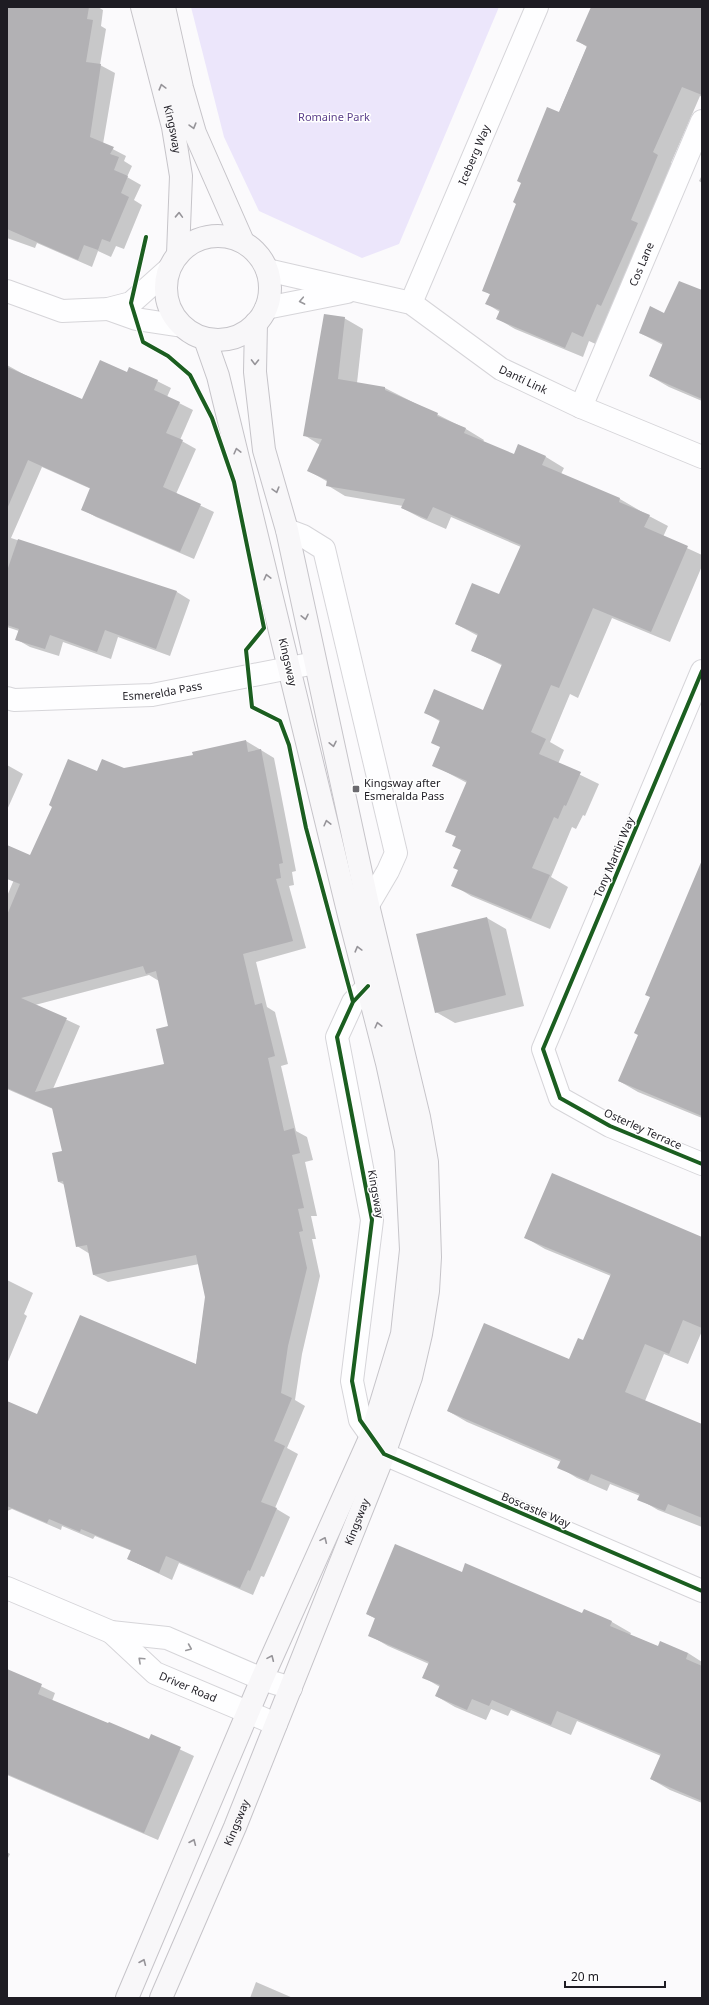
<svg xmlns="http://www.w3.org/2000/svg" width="709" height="2005" viewBox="0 0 709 2005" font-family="'Noto Sans',sans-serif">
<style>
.green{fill:#ece6fb}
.shadow{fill:#0003;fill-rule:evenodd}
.building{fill:#b2b1b4;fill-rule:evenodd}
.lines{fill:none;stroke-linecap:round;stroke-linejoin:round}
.minor-casing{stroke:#d6d5d9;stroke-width:24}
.major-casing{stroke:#c6c4c9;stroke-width:24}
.minor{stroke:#fefeff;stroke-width:22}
.major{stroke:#f8f7f9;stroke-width:22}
.cycleway-casing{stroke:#fff;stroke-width:6}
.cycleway{stroke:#1b5e20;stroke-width:4}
.oneway{stroke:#969499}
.oneway2{stroke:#99989c}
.poi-dot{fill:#6b6a6f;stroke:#fff;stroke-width:1.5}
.labels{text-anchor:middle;stroke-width:3;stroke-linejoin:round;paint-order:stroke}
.park-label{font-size:11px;fill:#5a3e8a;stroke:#fff}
.street-label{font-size:11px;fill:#1e1c23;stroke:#fff}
.poi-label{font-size:11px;fill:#1e1c23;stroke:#fff;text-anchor:start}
</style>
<rect width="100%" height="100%" fill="#fbfafc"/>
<!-- green -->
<path class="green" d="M 191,7 L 499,7 L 399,244 L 362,258 L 259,211 L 224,137 Z"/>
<!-- shadow -->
<path class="shadow" d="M 7,7 L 98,7 L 103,10 L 101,26 L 106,29 L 100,65 L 115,73 L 103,144 L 126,156 L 124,161 L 132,166 L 127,177 L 141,185 L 134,200 L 142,205 L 124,249 L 116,246 L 111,257 L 98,251 L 92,267 L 37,243 L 35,248 L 7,238 Z
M 595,7 L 702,7 L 702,97 L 700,96 L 671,163 L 675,166 L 600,346 L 589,341 L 583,357 L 515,329 L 498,319 L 500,312 L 487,304 L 491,295 L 483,290 L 587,47 L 578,41 Z
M 702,175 L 702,183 L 699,181 Z
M 702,292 L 702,401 L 669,387 L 650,376 L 663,345 L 640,333 L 665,314 Z
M 344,318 L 363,329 L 357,383 L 385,388 L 466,429 L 484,440 L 483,442 L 514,455 L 519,445 L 546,457 L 564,468 L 561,474 L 620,499 L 649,516 L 668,526 L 663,537 L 702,555 L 702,566 L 670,642 L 612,618 L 578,698 L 570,694 L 550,742 L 564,750 L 558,764 L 599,784 L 585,816 L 583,815 L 576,829 L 572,827 L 551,877 L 568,887 L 550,929 L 471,896 L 453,885 L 459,870 L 462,850 L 453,846 L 457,837 L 447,832 L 467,783 L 433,765 L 441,747 L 441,722 L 426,713 L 483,711 L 503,666 L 472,650 L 478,636 L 456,624 L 500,596 L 521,547 L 451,517 L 446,529 L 421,518 L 402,508 L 403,506 L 345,496 L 327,485 L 328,482 L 309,471 L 320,445 L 304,435 Z
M 7,365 L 25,375 L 83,400 L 127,373 L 157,381 L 171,388 L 167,397 L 193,410 L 180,440 L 196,449 L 176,494 L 214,512 L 194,559 L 96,517 L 82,509 L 91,489 L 42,467 L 11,538 L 177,592 L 190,600 L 170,656 L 118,637 L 111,659 L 63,642 L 59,656 L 30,647 L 16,639 L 19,631 L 7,627 Z
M 246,741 L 274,758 L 296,871 L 292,872 L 294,885 L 289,886 L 306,948 L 256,962 L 267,1007 L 275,1012 L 288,1064 L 281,1066 L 296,1131 L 307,1137 L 313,1160 L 305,1162 L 317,1216 L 311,1216 L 316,1239 L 312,1239 L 320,1276 L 302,1354 L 295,1400 L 305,1406 L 287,1448 L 298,1454 L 275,1508 L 290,1517 L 264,1577 L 261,1576 L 253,1595 L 179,1563 L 172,1580 L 128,1559 L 132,1551 L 95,1536 L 93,1539 L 62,1526 L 61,1530 L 12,1509 L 7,1511 L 7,1402 L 38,1416 L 196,1365 L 206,1296 L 199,1264 L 108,1282 L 94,1275 L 90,1254 L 77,1246 L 65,1185 L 59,1182 L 63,1152 L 53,1109 L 7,1089 L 7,896 L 25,854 L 31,856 L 97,773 L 124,769 L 194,756 ZM 149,975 L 159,981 L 169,1027 L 165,1065 L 53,1089 L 80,1026 L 35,1005 Z
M 7,765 L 23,774 L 7,810 Z
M 702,862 L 702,1118 L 638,1092 L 619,1081 L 639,1035 L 651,997 Z
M 487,918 L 506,929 L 524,1006 L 455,1023 L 436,1012 Z
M 526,1238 L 702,1238 L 702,1331 L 688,1364 L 664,1354 L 645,1401 L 702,1425 L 702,1527 L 658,1510 L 639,1499 L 640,1496 L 610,1484 L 607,1491 L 577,1478 L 559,1467 L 561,1462 L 467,1422 L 448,1411 L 570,1361 L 584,1341 L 611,1276 L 545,1249 Z
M 7,1280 L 33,1293 L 24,1314 L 27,1316 L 7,1364 Z
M 462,1573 L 583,1614 L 584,1610 L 612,1622 L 631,1633 L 630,1635 L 659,1647 L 688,1653 L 702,1662 L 702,1803 L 670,1790 L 651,1779 L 661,1756 L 577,1721 L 571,1735 L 511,1710 L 508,1716 L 491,1709 L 486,1720 L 455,1707 L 436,1696 L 440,1687 L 423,1677 L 429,1664 L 388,1646 L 369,1635 L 376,1619 L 367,1614 Z
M 11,1672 L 55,1693 L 52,1701 L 149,1740 L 151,1736 L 194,1756 L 158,1840 L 7,1775 L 7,1676 Z
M 7,1852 L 10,1854 L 7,1860 Z
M 256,1982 L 293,1998 L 250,1998 Z"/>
<!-- building -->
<path class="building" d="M 7,7 L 89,7 L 87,19 L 93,20 L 86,62 L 101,64 L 90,137 L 114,147 L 110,154 L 119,157 L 114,170 L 128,176 L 121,193 L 129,197 L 110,242 L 102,239 L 98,250 L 84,245 L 78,260 L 7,229 Z
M 591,7 L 702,7 L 702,95 L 682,87 L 653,152 L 658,155 L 631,220 L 638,223 L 601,306 L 597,304 L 583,337 L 572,332 L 565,348 L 496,319 L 500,310 L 485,304 L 490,294 L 482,291 L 516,204 L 513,202 L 521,183 L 517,181 L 547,107 L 559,112 L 587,46 L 576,41 Z
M 679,281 L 702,290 L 702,399 L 649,376 L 663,343 L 639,333 L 650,306 L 664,313 Z
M 324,314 L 345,317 L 338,379 L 385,387 L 385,390 L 438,413 L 437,416 L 466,428 L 464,433 L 514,454 L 518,444 L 546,456 L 542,465 L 620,498 L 619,502 L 650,515 L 644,527 L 688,546 L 651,632 L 593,608 L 559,688 L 551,685 L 531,732 L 546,739 L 539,754 L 581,772 L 566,806 L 564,805 L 558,819 L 554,817 L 532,868 L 550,875 L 531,919 L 451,886 L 458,870 L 453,868 L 461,850 L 452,846 L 456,836 L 445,832 L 467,781 L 432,766 L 440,747 L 431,743 L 440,720 L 424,713 L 434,689 L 483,710 L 502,664 L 471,651 L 478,634 L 455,624 L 472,583 L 499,594 L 521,545 L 433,507 L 427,519 L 401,508 L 405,499 L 326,486 L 327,480 L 307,471 L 322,439 L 303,436 Z
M 100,360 L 127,372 L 129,367 L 158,380 L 154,390 L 180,402 L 166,433 L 183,440 L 163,487 L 201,504 L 180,552 L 81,510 L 90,488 L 28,460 L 7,509 L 7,367 L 82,399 Z
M 18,539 L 177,591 L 156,649 L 105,630 L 97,652 L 50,635 L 45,649 L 15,640 L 19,629 L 7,625 L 7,571 Z
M 246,740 L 248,752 L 261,749 L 283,863 L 279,864 L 281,878 L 276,879 L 293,941 L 243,954 L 255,1005 L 262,1003 L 275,1056 L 268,1058 L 284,1131 L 294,1128 L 300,1153 L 292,1155 L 304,1208 L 298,1209 L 303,1231 L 299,1232 L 307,1268 L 288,1346 L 281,1393 L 292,1398 L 274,1441 L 285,1446 L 261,1502 L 277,1508 L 250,1571 L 248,1570 L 240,1588 L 166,1556 L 159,1573 L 127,1559 L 131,1550 L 81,1529 L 80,1532 L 49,1519 L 47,1523 L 7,1506 L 7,1401 L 37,1414 L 80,1315 L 196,1364 L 205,1297 L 196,1255 L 93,1275 L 87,1245 L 76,1247 L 63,1181 L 58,1182 L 52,1153 L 62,1151 L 52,1108 L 7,1088 L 7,915 L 20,884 L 7,879 L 7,845 L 30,855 L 52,807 L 49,805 L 68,759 L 97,771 L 102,759 L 124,768 L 193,755 L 192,752 ZM 143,966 L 146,974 L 156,971 L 168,1026 L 156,1029 L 164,1064 L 35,1092 L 67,1018 L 21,998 Z
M 702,860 L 702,1116 L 618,1081 L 638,1035 L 634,1033 L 650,997 L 645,995 Z
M 487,917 L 506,995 L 435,1013 L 416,934 Z
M 552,1173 L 702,1237 L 702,1328 L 683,1320 L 669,1354 L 645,1344 L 625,1392 L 702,1424 L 702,1518 L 668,1504 L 665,1511 L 637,1500 L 640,1494 L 591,1474 L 588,1481 L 557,1468 L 561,1460 L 447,1411 L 484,1323 L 569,1359 L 578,1338 L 583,1340 L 611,1274 L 524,1238 Z
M 395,1544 L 462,1572 L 465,1563 L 582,1613 L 584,1609 L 612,1621 L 610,1626 L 658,1646 L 660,1641 L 688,1653 L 686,1659 L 702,1666 L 702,1801 L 650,1779 L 661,1754 L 557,1711 L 551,1725 L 492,1700 L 489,1706 L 472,1699 L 467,1710 L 435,1696 L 440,1685 L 422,1678 L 429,1662 L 368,1636 L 375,1618 L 366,1614 Z
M 7,1669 L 42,1684 L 38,1694 L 108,1723 L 109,1722 L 149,1739 L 151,1734 L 181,1747 L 144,1833 L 7,1774 Z"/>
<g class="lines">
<defs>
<g id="minor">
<path id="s1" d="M 267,270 L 411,303 L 501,369 L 581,407 L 702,457"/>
<path d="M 7,291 L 62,311 L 108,309 L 131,303 L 169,269"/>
<path id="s2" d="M 411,303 L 537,7"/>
<path d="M 266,308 L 347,292"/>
<path d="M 108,309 L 136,319 L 182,326"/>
<path id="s3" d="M 581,407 L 702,121"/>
<path d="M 287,530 L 303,536 L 324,549 L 396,853 L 388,871 L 368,905"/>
<path d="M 702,671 L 543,1049 L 560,1098 L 610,1126 L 702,1164"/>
<path id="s4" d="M 7,698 L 14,700 L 152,695 L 315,663"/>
<path d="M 368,986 L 353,1002 L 337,1037 L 372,1220 L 352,1381 L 360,1420 L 384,1454 L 702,1591"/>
<path d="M 7,1588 L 111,1632 L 167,1638 L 262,1679 L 291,1688"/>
<path id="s5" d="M 111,1632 L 155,1673 L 276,1724"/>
</g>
<g id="major">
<path id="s6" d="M 142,7 L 173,127 L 181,176 L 178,254"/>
<path d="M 164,7 L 182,88 L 195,133 L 243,242"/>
<circle cx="218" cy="288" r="52"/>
<path d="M 127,1998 L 262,1679 L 371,1436 L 402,1334 L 411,1250 L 406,1150 L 387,1063 L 349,915 L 218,376 L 205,339"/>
<path id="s7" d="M 161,1998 L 235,1827 L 384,1454 L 411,1377 L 421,1334 L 428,1291 L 430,1257 L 427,1162 L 419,1117 L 368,905 L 287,530 L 264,450 L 255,372 L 256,323"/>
</g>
</defs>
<!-- minor casing -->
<use href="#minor" class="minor-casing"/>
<!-- major casing -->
<use href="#major" class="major-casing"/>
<!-- minor -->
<use href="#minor" class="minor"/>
<!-- major -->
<use href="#major" class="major"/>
<defs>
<path id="cycleway" d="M 146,237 L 131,303 L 143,342 L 168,356 L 190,375 L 212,418 L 234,482 L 264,628 L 246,650 L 252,707 L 280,721 L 289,745 L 306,828 L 353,1002
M 702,671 L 543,1049 L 560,1098 L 610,1126 L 702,1164
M 368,986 L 353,1002 L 337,1037 L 372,1220 L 352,1381 L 360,1420 L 384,1454 L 702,1591"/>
</defs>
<!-- cycleway casing -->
<use href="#cycleway" class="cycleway-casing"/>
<!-- cycleway -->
<use href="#cycleway" class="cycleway"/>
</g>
<!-- one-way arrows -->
<defs><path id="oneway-chevron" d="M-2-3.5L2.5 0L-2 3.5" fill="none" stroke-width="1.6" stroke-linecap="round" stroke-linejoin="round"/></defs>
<g class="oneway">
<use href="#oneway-chevron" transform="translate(162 87) rotate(-105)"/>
<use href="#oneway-chevron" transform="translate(193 126) rotate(74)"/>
<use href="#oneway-chevron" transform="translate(179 215) rotate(-88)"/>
<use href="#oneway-chevron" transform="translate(255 362) rotate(91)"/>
<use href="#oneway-chevron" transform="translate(237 451) rotate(-104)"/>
<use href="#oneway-chevron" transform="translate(276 490) rotate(74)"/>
<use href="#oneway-chevron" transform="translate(267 577) rotate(-104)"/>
<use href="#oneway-chevron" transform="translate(305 617) rotate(78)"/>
<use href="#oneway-chevron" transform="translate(333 744) rotate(78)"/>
<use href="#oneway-chevron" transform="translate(327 823) rotate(-104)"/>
<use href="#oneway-chevron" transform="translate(358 949) rotate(-105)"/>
<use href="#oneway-chevron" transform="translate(378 1025) rotate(-104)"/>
<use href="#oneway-chevron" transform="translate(324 1540) rotate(-66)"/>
<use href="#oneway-chevron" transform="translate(271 1658) rotate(-66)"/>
<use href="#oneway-chevron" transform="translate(193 1842) rotate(-67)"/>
<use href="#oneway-chevron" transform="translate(143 1962) rotate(-67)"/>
</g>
<g class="oneway2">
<use href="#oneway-chevron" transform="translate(302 301) rotate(169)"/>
<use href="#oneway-chevron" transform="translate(189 1648) rotate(23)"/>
<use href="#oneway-chevron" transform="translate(141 1660) rotate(-137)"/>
</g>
<!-- markers -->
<rect class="poi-dot" x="352" y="785" width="8" height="8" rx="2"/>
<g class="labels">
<!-- park labels -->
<g class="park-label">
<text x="334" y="121">Romaine Park</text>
</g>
<!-- street labels -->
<g class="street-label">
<text dy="4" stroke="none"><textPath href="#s6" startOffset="126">Kingsway</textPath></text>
<text dy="4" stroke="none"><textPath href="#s2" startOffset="161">Iceberg Way</textPath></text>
<text dy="4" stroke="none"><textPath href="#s3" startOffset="155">Cos Lane</textPath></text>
<text dy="4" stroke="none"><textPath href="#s1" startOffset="284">Danti Link</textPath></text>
<text transform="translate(288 662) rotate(77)" y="4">Kingsway</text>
<text dy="4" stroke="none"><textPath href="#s4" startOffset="156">Esmerelda Pass</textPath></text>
<text transform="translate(614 857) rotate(-67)" y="4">Tony Martin Way</text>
<text transform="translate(643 1129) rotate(24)" y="4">Osterley Terrace</text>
<text transform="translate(376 1194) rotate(80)" y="4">Kingsway</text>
<text transform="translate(536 1510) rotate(23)" y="4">Boscastle Way</text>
<text dy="4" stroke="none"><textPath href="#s7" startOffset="515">Kingsway</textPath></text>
<text dy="4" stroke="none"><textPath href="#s5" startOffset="96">Driver Road</textPath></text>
<text dy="4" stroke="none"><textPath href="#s7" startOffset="191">Kingsway</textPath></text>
</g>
<!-- poi labels -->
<g class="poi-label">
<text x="364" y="787">Kingsway after<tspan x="364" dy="13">Esmeralda Pass</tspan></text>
</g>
</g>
<!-- border -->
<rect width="709" height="2005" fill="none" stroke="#1e1c23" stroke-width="16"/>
<!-- scale -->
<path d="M565 1981v6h100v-6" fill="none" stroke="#1e1c23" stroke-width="2"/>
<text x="571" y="1981" font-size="12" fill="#1e1c23" stroke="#ffffff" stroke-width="3" paint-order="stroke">20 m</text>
</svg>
